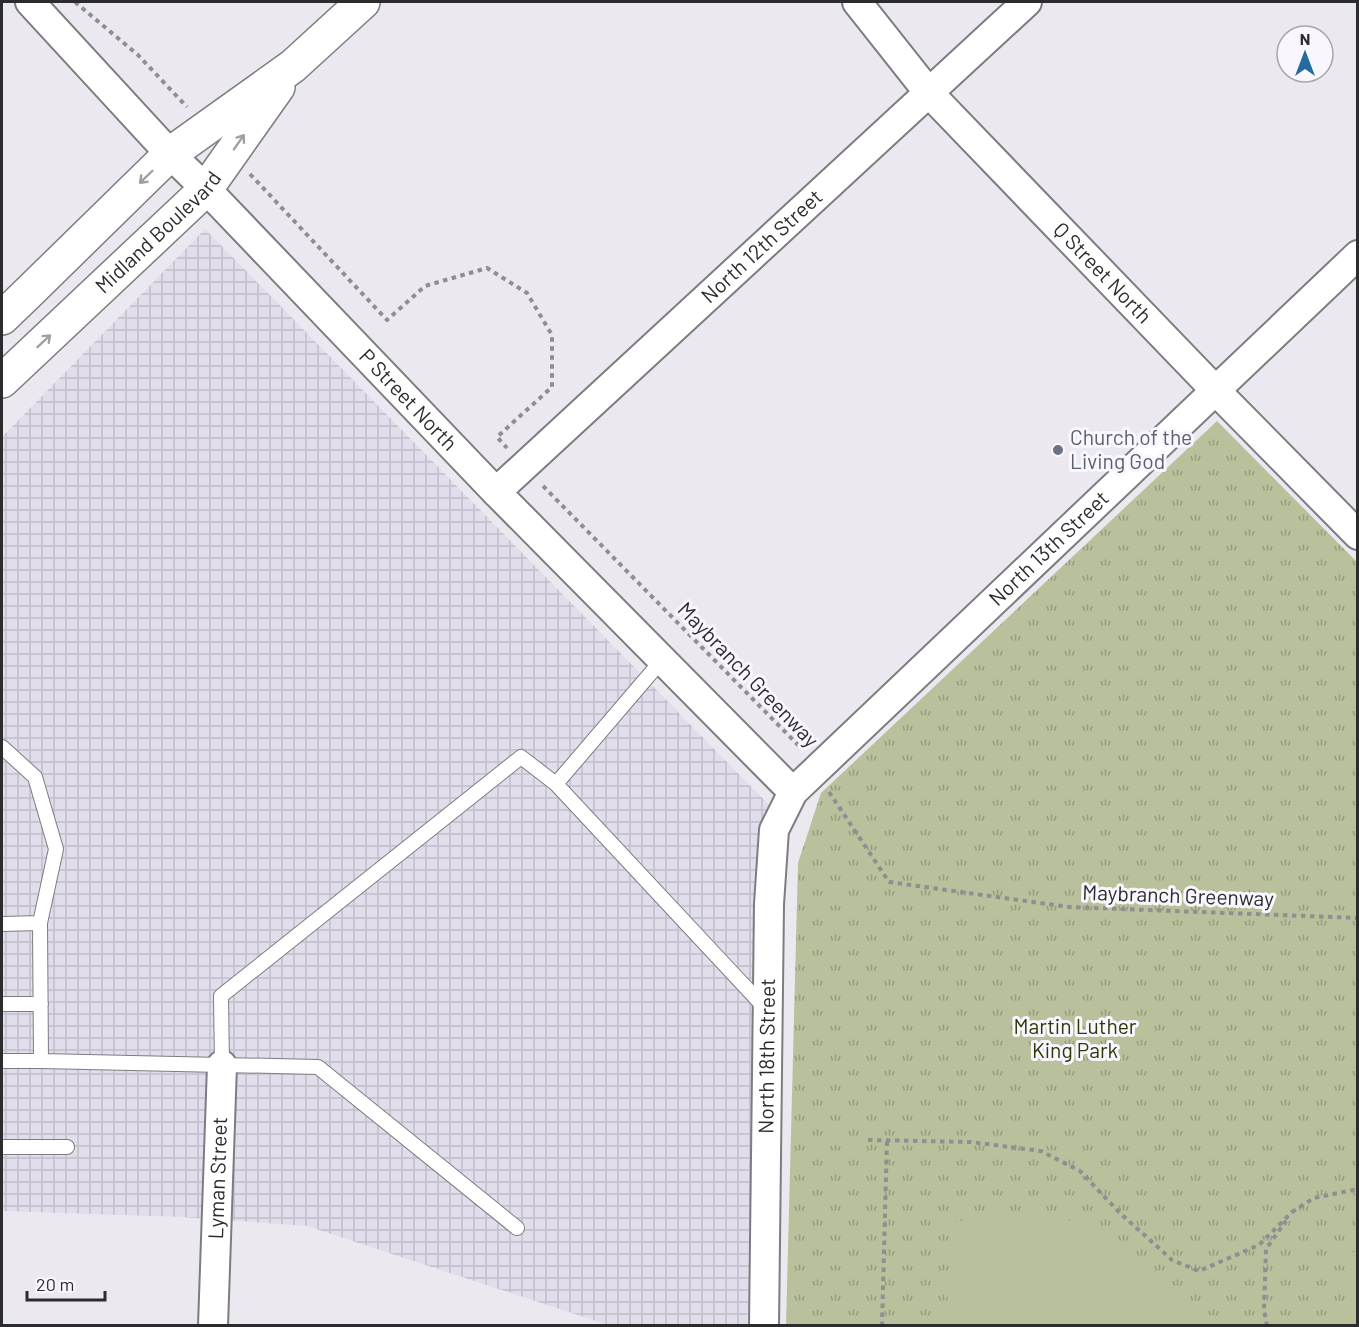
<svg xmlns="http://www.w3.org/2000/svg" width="1359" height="1327" viewBox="0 0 1359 1327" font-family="Barlow,sans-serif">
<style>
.industrial{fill:url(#industrial-grid)}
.grass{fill:url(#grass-tufts)}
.pitch{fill:#b8c19b}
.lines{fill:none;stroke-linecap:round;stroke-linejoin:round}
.service-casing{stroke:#7e7c82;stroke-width:16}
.minor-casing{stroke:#7e7c82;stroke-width:32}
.primary-casing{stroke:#7e7c82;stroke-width:36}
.path{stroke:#8f8e92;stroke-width:4;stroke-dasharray:4.5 4.5;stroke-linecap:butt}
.service{stroke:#fff;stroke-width:14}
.minor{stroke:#fff;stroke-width:28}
.primary{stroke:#fff;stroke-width:33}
.oneway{stroke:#a0a0a1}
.worship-dot{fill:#6b7280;stroke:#f9f6fd;stroke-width:2}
.labels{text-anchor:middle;stroke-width:6;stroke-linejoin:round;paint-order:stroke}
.street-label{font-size:21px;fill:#2c2c2e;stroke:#f9f6fd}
.worship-label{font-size:21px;fill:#5b616d;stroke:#f9f6fd;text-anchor:start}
.park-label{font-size:21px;fill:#2f3608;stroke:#f9f6fd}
</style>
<defs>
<pattern id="industrial-grid" width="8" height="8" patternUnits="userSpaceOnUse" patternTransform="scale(1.5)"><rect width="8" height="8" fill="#e2ddeb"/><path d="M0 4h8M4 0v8" fill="none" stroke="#c2beca"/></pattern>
<pattern id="grass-tufts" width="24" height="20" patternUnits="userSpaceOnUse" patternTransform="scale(1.5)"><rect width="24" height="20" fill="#b8c19b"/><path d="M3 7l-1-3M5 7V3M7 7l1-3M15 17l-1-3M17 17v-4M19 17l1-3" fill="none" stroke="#969d7f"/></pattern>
</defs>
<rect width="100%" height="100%" fill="#ebe9ef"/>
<!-- industrial -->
<path class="industrial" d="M 205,229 L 774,810 L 747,1325 L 608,1325 L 307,1226 L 182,1217 L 2,1211 L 2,437 Z"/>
<!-- grass -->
<path class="grass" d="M 1217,421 L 1357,562 L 1357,1325 L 786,1326 L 798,863 L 821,793 Z"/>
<!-- pitch -->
<path class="pitch" d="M 1004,1217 L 1080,1221 L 1122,1246 L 1182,1300 L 1192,1325 L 946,1325 L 952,1222 Z
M 1352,1252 L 1357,1252 L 1357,1325 L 1349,1325 Z"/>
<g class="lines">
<defs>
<path id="service" d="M 2,747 L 35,777 L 56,849 L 40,923
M 556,784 L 662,660
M 2,924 L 40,923 L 41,1061 L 2,1061
M 2,1004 L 41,1004
M 41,1061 L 318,1067 L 517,1228
M 222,1065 L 221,996 L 521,757 L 556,784 L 766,1009
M 2,1147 L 67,1147"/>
<g id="minor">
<path id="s1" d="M 30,2 L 170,154 L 206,189 L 496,492 L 793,792"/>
<path id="s2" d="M 857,2 L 929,93 L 1216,391 L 1358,535"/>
<path id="s3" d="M 496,492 L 1027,2"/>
<path id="s4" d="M 213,1326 L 222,1065"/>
<path id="s5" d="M 764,1326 L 769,904 L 774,830 L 793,792 L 1358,255"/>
</g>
<g id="primary">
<path d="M 2,318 L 28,293 L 170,154 L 293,66 L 363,2"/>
<path id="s6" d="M 2,381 L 206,189 L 278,87"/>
</g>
</defs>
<!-- service casing -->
<use href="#service" class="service-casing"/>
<!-- minor casing -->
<use href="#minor" class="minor-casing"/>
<!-- primary casing -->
<use href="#primary" class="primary-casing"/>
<!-- path -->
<path class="path" d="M 75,2 L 138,55 L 187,107
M 250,174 L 387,320 L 425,286 L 487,268 L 527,293 L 552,335 L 552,387 L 497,437 L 507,448
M 543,486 L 801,748
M 829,792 L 889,882 L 1069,907 L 1358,918
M 868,1140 L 971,1142 L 1041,1151 L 1080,1171 L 1120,1213 L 1172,1260 L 1199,1271 L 1259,1245 L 1293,1211
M 1292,1212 L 1314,1198 L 1358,1189
M 882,1326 L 887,1140
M 1267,1326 L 1264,1310 L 1266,1249 L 1286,1221"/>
<!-- service -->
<use href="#service" class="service"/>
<!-- minor -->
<use href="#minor" class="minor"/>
<!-- primary -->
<use href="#primary" class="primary"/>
</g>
<!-- one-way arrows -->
<defs><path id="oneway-shaft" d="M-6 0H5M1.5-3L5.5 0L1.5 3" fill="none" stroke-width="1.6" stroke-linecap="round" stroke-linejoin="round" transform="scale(1.5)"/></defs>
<g class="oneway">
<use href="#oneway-shaft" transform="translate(239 142) rotate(-55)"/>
<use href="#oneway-shaft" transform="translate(146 177) rotate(136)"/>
<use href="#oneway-shaft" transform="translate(44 341) rotate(-43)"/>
</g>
<!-- markers -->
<circle class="worship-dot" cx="1058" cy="450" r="6"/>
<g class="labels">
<!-- street labels -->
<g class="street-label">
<text dy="7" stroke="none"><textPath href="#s6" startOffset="216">Midland Boulevard</textPath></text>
<text dy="7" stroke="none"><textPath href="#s3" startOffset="362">North 12th Street</textPath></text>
<text dy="7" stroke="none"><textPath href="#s2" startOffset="366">Q Street North</textPath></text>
<text dy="7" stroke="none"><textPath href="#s1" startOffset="549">P Street North</textPath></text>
<text dy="7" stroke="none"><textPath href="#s5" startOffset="892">North 13th Street</textPath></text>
<text transform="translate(748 675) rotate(46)" y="7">Maybranch Greenway</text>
<text transform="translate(1178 896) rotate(2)" y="7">Maybranch Greenway</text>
<text dy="7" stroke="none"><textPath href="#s5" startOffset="270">North 18th Street</textPath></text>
<text dy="7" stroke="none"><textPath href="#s4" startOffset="148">Lyman Street</textPath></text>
</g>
<!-- worship labels -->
<g class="worship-label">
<text x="1070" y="445">Church of the<tspan x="1070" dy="24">Living God</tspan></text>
</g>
<!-- park labels -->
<g class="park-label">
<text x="1075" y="1034">Martin Luther<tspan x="1075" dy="24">King Park</tspan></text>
</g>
</g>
<!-- border -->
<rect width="1359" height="1327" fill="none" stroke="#2c2c2e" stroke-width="6"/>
<!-- north arrow -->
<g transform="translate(1305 54)"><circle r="28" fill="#f9f6fd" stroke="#a7a5aa" stroke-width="1.5"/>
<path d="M0-4.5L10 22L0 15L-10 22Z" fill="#266ba0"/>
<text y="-9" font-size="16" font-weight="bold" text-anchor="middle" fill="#2c2c2e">N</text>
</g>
<!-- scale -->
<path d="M27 1291v9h78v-9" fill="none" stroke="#2c2c2e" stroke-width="3"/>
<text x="36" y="1291" font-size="18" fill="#2c2c2e" stroke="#f9f6fd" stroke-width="4.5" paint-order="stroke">20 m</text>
</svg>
